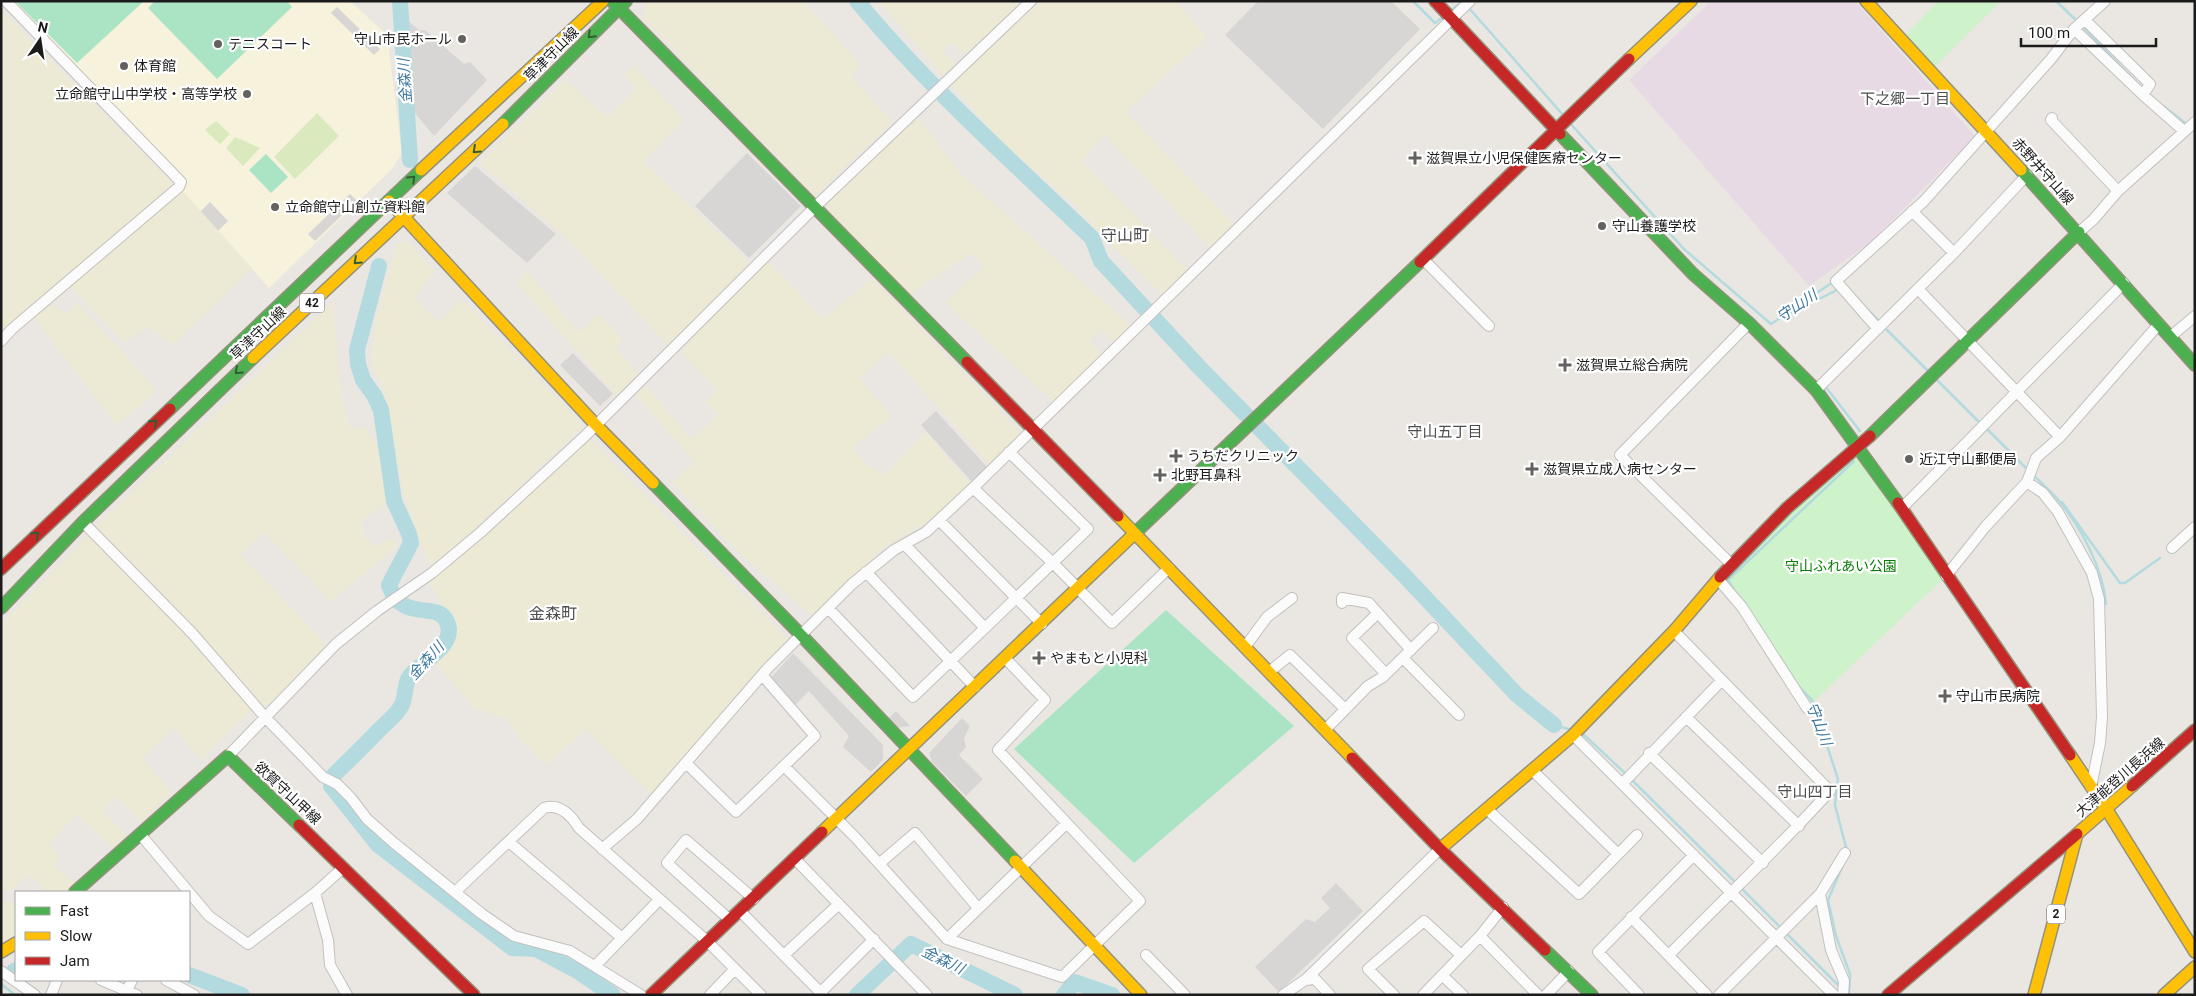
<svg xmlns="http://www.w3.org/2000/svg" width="2196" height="996" viewBox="0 0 2196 996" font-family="Roboto,'Noto Sans JP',sans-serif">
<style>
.industrial{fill:#e8dae4}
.education{fill:#f6f2db}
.religious{fill:#d8d6d4}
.farmland{fill:#ecead4}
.grass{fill:#dae9be}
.park{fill:#cef2ca}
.pitch{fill:#abe4c5}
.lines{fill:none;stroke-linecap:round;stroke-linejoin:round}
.stream{stroke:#b3dbdf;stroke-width:2.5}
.river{stroke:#b3dbdf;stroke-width:16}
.street-casing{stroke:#c2c1bf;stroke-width:12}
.fast-casing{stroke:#94927a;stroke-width:14}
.slow-casing{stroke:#94927a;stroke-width:14}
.jam-casing{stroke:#94927a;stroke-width:14}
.street{stroke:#fcfbfb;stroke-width:10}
.fast{stroke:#4caf50;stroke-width:11}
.slow{stroke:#ffc107;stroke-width:11}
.jam{stroke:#c62828;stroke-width:11}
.oneway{stroke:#315e33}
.poi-dot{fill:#636261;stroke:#fff;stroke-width:2}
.labels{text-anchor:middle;stroke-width:4.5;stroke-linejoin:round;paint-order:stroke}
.shield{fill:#fff;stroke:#5f5f5f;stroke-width:1}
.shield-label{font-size:12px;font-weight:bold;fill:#1b1b1b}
.poi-label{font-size:14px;fill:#1b1b1b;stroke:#fff;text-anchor:start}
.street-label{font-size:14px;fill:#1b1b1b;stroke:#fff}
.park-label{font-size:14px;fill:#067d04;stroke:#fff}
.water-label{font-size:15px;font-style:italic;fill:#3e789f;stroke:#fff}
.neighbourhood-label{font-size:15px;fill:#4e4e4e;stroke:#fff}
.quarter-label{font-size:16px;fill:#4e4e4e;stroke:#fff}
</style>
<rect width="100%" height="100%" fill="#eae6e2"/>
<!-- industrial -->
<path class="industrial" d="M 1711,1 L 1855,1 L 1975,136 L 1871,242 L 1809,286 L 1629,80 Z"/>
<!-- education -->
<path class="education" d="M 7,1 L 350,1 L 387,35 L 402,153 L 392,169 L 269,288 Z"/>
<!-- religious -->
<path class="religious" d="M 1258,1 L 1391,1 L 1420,29 L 1323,129 L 1225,35 Z
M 337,7 L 380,49 L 374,55 L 331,13 Z
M 404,17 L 420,31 L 425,30 L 464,64 L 470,62 L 487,80 L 434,136 L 414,112 Z
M 747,153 L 801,206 L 749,258 L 695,206 Z
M 475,166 L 556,234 L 527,263 L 447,193 Z
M 350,194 L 357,201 L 315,241 L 308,234 Z
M 210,202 L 228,221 L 216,233 L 198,214 Z
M 573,353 L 613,394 L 600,406 L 560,365 Z
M 936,411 L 987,467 L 971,481 L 921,425 Z
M 793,653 L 883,745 L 883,760 L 871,772 L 843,747 L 849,736 L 809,691 L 795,705 L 767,682 Z
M 896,711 L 910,726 L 897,728 L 888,719 Z
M 962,718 L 970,726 L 964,738 L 966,747 L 959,755 L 983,779 L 966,796 L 932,762 L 929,753 Z
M 1336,883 L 1363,911 L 1279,992 L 1255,967 L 1306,919 L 1315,922 L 1330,908 L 1321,898 Z"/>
<!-- farmland -->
<path class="farmland" d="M 647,1 L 803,1 L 861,65 L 851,76 L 892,122 L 815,196 L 644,18 Z
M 879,1 L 1023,1 L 965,55 L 951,42 L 943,52 L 956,65 L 943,76 Z
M 1039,1 L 1175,1 L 1207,37 L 1126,112 L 1235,226 L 1212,250 L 1104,134 L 1082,161 L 1190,273 L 1164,296 L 1105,240 L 1075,205 L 1006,146 L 951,84 Z
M 1,10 L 173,184 L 29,309 L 55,305 L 64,315 L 77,303 L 157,390 L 117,426 L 28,310 L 1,339 Z
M 634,66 L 684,120 L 643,162 L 750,263 L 669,346 L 559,231 L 479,163 L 565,80 L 607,117 L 636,89 L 623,74 Z
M 917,117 L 962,175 L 1133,328 L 1115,342 L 1100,329 L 1090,342 L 1104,355 L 1054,402 L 945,303 L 984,266 L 971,253 L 909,295 L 823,204 Z
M 179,187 L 252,268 L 173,345 L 147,327 L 124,343 L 67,283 Z
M 406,241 L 434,270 L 415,299 L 439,322 L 461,299 L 582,424 L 581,429 L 433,568 L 422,546 L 404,494 L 386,396 L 371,360 L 375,323 L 397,243 Z
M 767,261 L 824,319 L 872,278 L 1022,434 L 991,466 L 888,352 L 859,378 L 892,416 L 852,448 L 863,461 L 884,475 L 926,432 L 971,485 L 925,524 L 885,546 L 814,617 L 742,555 L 671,482 L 695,462 L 635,395 L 646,386 L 692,439 L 718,415 L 705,401 L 717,390 L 680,351 Z
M 527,271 L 579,333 L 598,314 L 623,339 L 616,349 L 639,374 L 617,396 L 516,283 Z
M 333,302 L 340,388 L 351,429 L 365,427 L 377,446 L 386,503 L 362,520 L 365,538 L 374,546 L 392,539 L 399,545 L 331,601 L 264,533 L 240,554 L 328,647 L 263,710 L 95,527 Z
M 589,438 L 790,642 L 653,796 L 586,729 L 547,765 L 520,739 L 508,720 L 473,707 L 437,665 L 458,628 L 429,582 Z
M 90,534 L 253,708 L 201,760 L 174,728 L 142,758 L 172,792 L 141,822 L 115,796 L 103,811 L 125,835 L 114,849 L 76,814 L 49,845 L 60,857 L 54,865 L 75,883 L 66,892 L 48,892 L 28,875 L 10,892 L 1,888 L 1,624 Z
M 1,900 L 16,904 L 16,935 L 1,943 Z"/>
<!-- grass -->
<path class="grass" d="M 317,113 L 339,136 L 295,179 L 274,157 Z
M 216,121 L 230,134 L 220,144 L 205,130 Z
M 235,137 L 260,148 L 243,166 L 226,148 Z"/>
<!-- park -->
<path class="park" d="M 1938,1 L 2001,1 L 1935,66 L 1906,35 Z
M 1857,449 L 1946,576 L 1807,708 L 1718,579 Z"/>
<!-- pitch -->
<path class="pitch" d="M 15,1 L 144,1 L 77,63 Z
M 155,1 L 287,1 L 292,7 L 217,79 L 148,8 Z
M 266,154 L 288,177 L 271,193 L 249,170 Z
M 1166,610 L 1294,726 L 1134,863 L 1014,749 Z"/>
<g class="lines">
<!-- stream -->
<path class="stream" d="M 1413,1 L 1435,23 L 1444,16
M 2056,1 L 2077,21
M 1468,7 L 1563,115
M 1450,11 L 1463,1
M 2081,25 L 2138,84
M 2163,106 L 2188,125
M 1568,121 L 1684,249 L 1771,324 L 1833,282
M 1868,310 L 1880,322
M 1781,318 L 1839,289
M 1883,326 L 1929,372
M 1934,377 L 1982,425
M 1825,386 L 1860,431
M 1986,428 L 2028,470
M 2032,474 C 2041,483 2052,492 2060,502 C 2082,529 2103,569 2106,604
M 2062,502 L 2120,583 L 2125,583 L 2160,558
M 1738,596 L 1728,580 L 1854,461
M 1798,686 L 1812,700 L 1838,779 L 1835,805 L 1847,851
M 1554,725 L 1572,730
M 1582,733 L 1627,775
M 1631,779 L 1737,884
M 1843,865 L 1828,900 L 1836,936 L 1850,974 L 1849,995
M 1741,888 L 1781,928
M 1785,932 L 1840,987
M 1,984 L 15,995"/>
<!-- river -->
<path class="river" d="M 400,1 L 410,160
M 857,1 C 928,87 1012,161 1092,238 L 1101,261 L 1200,368 L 1402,573 L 1517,695 L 1554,725
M 379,266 L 357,350 L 358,364 L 363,380 L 374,395 L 381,410 L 394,501 L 409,534 L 411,543 L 389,585 C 401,623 436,601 446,620 C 460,645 420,662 410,676 C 403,685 407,699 400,708 C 395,716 386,723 379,730 C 364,746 348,761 333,776 L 331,786 L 378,845 L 512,948 L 536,949 L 579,972 L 613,995
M 14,971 L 16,970
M 189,975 L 242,995
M 857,995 L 911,944 L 1015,995
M 1064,995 L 1075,982 L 1112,995"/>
<defs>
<path id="street" d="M 2085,20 L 2150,84 L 2143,95 L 2184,131
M 2074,29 L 2143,95
M 2052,118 L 2051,120 L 2118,191
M 1912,211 L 1954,253
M 2079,232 L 2093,220 L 2118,191 L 2195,122
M 1423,259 L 1489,326
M 1918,289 L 2060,437
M 1878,329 L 1836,281 L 1924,201 L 2051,59 L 2074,29 L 2105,1
M 2170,337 L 2195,316
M 1,341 L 12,329 L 179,187 L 181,182 L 6,1
M 1816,390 L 1954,253 L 2027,175
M 2027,482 L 2043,493 L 2058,512 L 2092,573 L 2099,599 L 2102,717 L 2100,743 L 2091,787
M 973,488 L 1053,563 L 1112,623 L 1169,568
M 1902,508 L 2124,283
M 939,520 L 1042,624
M 83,522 L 192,633 L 265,717 L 323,777 L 337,784 L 351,798 L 367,819 L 394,843 L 482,914 L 514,936 L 570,951 L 641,995
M 905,545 L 985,628
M 2172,548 L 2195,527
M 1731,564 L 1620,455 L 1749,323
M 866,572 L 975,687
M 1946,576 L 1986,526 L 2027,482 L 2036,458 L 2060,437 L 2159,324
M 1718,579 L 1742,607 L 1807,708
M 1342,603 L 1342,598 L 1369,603 L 1411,650
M 829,609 L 913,697 L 1088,529 L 1009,452
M 1378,613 L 1352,638 L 1386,674
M 1245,647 L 1267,617 L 1292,598
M 1403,658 L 1459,715
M 1269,672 L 1290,655 L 1345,709
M 1686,717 L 1799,826
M 1325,730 L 1368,686 L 1383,677 L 1433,628
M 1573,735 L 1834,995
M 1649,753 L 1763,863
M 228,756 L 336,644 L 377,611 L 432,573 L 481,532 L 584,437 L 815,207 L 1031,1
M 686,763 L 736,812 L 815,736 L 762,675
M 784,766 L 855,837 L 947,939 L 1062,977 L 1140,901 L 998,750 L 1045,700 L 1006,659
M 1532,770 L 1617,853
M 1622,784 L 1722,680
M 1488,810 L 1579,894 L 1637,835
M 140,834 L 209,916 L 248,944 L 315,893 L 343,868
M 509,842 L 622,938
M 602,849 L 637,819 L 768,668 L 852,584 L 894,550 L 926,532 L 973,488 L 1470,1
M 795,859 L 927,995
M 880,863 L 915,833 L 978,908
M 455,892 L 544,808 C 560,803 571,815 579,828 L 707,941 L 761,995
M 315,893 L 328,940 L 330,965 L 347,995
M 1820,894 L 1831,950 L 1844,981 L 1843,995
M 740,911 L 823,995
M 1631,917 L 1707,995
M 730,920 L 667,863 L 686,840 L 754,899
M 1480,936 L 1538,995
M 947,939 L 1066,824
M 784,955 L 839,904
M 1146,955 L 1185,995
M 1669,955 C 1722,900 1779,848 1830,791 L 1674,631
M 595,966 L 659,900
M 1,971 L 35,995
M 1442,975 L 1463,995
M 101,980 L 137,995
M 166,980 L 194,995
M 1305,980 L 1315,979 L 1330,995
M 127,991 L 132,980
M 821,992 L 874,939
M 51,995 L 57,980
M 710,995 L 735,969
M 1283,995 L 1305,980 L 1440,849
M 1394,995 L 1368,969 L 1424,921 L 1461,955
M 1423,995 L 1480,936 L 1503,907
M 1546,995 L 1569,971
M 1639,995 L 1598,952 L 1694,855
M 1719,995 L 1820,894 L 1845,853"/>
<path id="fast" d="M 612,1 L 967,362
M 503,124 L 626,1
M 1560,134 L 1693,274 L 1749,323 L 1816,390 L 1898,503
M 2021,170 L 2195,365
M 170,409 L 421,170
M 1870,436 L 2079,232
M 653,483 L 801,635 L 1015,861
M 1133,535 L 1420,262
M 1,608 L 83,522 L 253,358
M 75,892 L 228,756 L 299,825
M 1545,950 L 1592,995"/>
<path id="slow" d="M 1866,1 L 2021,170
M 1629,59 L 1691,1
M 421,170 L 603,1
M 389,201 L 595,424 L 653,483
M 253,358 L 503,124
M 1118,516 L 1352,758
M 2070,755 L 2107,810 L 2195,952
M 822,832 L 1133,535
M 1440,849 L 1573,735 L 1674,631 L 1720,577
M 1015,861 L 1141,995
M 1,952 L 16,943
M 2034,995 L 2077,834 L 2132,786
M 2164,995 L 2195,967"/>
<path id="jam" d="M 1435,1 L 1560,134
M 1420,262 L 1629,59
M 967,362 L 1118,516
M 1898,503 L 2070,755
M 1,569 L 170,409
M 1720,577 L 1787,508 L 1870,436
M 1352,758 L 1440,849 L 1545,950
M 2132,786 L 2195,730
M 299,825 L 474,995
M 651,995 L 822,832
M 1888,995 L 2077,834"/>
</defs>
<!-- street casing -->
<use href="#street" class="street-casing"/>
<!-- fast casing -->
<use href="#fast" class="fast-casing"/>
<!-- slow casing -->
<use href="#slow" class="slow-casing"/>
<!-- jam casing -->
<use href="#jam" class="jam-casing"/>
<!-- street -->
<use href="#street" class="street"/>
<!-- fast -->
<use href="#fast" class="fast"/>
<!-- slow -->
<use href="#slow" class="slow"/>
<!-- jam -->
<use href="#jam" class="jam"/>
</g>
<!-- one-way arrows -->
<defs><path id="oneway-chevron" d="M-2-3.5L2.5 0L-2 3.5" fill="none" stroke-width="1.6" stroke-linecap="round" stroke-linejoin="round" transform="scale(1.25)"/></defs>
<g class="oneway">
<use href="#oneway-chevron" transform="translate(591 35) rotate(135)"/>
<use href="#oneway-chevron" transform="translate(476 150) rotate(137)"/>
<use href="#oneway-chevron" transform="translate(412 179) rotate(-44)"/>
<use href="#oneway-chevron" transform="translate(357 261) rotate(137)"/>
<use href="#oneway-chevron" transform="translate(238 371) rotate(137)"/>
<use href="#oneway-chevron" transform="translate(154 423) rotate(-43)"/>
<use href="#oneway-chevron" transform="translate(36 535) rotate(-43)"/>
</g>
<!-- markers -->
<g class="poi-dot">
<circle cx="462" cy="39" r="5"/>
<circle cx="218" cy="44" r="5"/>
<circle cx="124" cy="66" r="5"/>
<circle cx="247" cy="94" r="5"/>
<path d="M1412.5 150.5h5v5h5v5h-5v5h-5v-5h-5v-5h5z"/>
<circle cx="275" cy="207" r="5"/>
<circle cx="1602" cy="226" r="5"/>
<path d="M1562.5 357.5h5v5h5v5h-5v5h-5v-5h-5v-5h5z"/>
<path d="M1173.5 448.5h5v5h5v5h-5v5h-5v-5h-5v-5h5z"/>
<circle cx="1909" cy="459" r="5"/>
<path d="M1529.5 461.5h5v5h5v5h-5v5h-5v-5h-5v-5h5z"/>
<path d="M1157.5 467.5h5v5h5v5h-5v5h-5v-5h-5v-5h5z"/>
<path d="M1036.5 650.5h5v5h5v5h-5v5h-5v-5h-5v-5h5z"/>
<path d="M1942.5 688.5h5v5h5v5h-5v5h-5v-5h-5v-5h5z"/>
</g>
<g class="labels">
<!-- shield labels -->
<g class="shield">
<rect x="299.5" y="293.5" width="25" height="19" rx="4"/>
<rect x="2047" y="904.5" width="18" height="19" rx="4"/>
</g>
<g class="shield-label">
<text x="312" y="307">42</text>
<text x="2056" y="918">2</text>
</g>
<!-- poi labels -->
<g class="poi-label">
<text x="452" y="44" text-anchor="end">守山市民ホール</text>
<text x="228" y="49">テニスコート</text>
<text x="134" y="71">体育館</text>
<text x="237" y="99" text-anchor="end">立命館守山中学校・高等学校</text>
<text x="1426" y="163">滋賀県立小児保健医療センター</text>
<text x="285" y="212">立命館守山創立資料館</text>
<text x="1612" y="231">守山養護学校</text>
<text x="1576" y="370">滋賀県立総合病院</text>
<text x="1187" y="461">うちだクリニック</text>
<text x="1919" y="464">近江守山郵便局</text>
<text x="1543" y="474">滋賀県立成人病センター</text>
<text x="1171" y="480">北野耳鼻科</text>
<text x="1050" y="663">やまもと小児科</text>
<text x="1956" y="701">守山市民病院</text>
</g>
<!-- street labels -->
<g class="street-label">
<text transform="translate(551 54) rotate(-45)" y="5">草津守山線</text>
<text transform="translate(2043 171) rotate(48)" y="5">赤野井守山線</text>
<text transform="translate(258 333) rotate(-43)" y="5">草津守山線</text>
<text transform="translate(2120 777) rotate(-41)" y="5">大津能登川長浜線</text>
<text transform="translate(288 793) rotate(43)" y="5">欲賀守山甲線</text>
</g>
<!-- park labels -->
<g class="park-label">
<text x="1841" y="571">守山ふれあい公園</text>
</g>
<!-- water labels -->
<g class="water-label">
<text transform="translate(405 81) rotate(-94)" y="5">金森川</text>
<text transform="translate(1797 306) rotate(-34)" y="5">守山川</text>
<text transform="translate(426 661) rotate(-48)" y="5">金森川</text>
<text transform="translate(1819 724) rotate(69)" y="5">守山川</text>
<text transform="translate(943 960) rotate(26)" y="5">金森川</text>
</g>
<!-- neighbourhood labels -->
<g class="neighbourhood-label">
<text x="1905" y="104">下之郷一丁目</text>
<text x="1445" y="437">守山五丁目</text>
<text x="1815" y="797">守山四丁目</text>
</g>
<!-- quarter labels -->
<g class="quarter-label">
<text x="1125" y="241">守山町</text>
<text x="553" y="619">金森町</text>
</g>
</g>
<!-- border -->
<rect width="2196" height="996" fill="none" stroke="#1b1b1b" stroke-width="5"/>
<!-- legend -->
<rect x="15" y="891" width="175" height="90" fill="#ffffff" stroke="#a4a4a4"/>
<rect x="25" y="907" width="25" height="8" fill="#4caf50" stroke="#a4a4a4"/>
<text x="60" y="916" font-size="15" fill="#1b1b1b">Fast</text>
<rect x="25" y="932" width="25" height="8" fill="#ffc107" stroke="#a4a4a4"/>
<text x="60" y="941" font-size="15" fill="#1b1b1b">Slow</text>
<rect x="25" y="957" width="25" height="8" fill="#c62828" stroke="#a4a4a4"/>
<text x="60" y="966" font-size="15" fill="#1b1b1b">Jam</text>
<!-- north arrow -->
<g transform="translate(40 40) rotate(13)" stroke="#ffffff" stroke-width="4" paint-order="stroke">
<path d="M0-4L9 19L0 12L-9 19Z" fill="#1b1b1b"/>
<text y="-8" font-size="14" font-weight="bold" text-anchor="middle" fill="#1b1b1b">N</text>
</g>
<!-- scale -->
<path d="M2021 38v8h135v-8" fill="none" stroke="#1b1b1b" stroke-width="2.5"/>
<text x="2028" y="38" font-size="15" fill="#1b1b1b" stroke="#ffffff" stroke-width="4" paint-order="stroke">100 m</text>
</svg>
